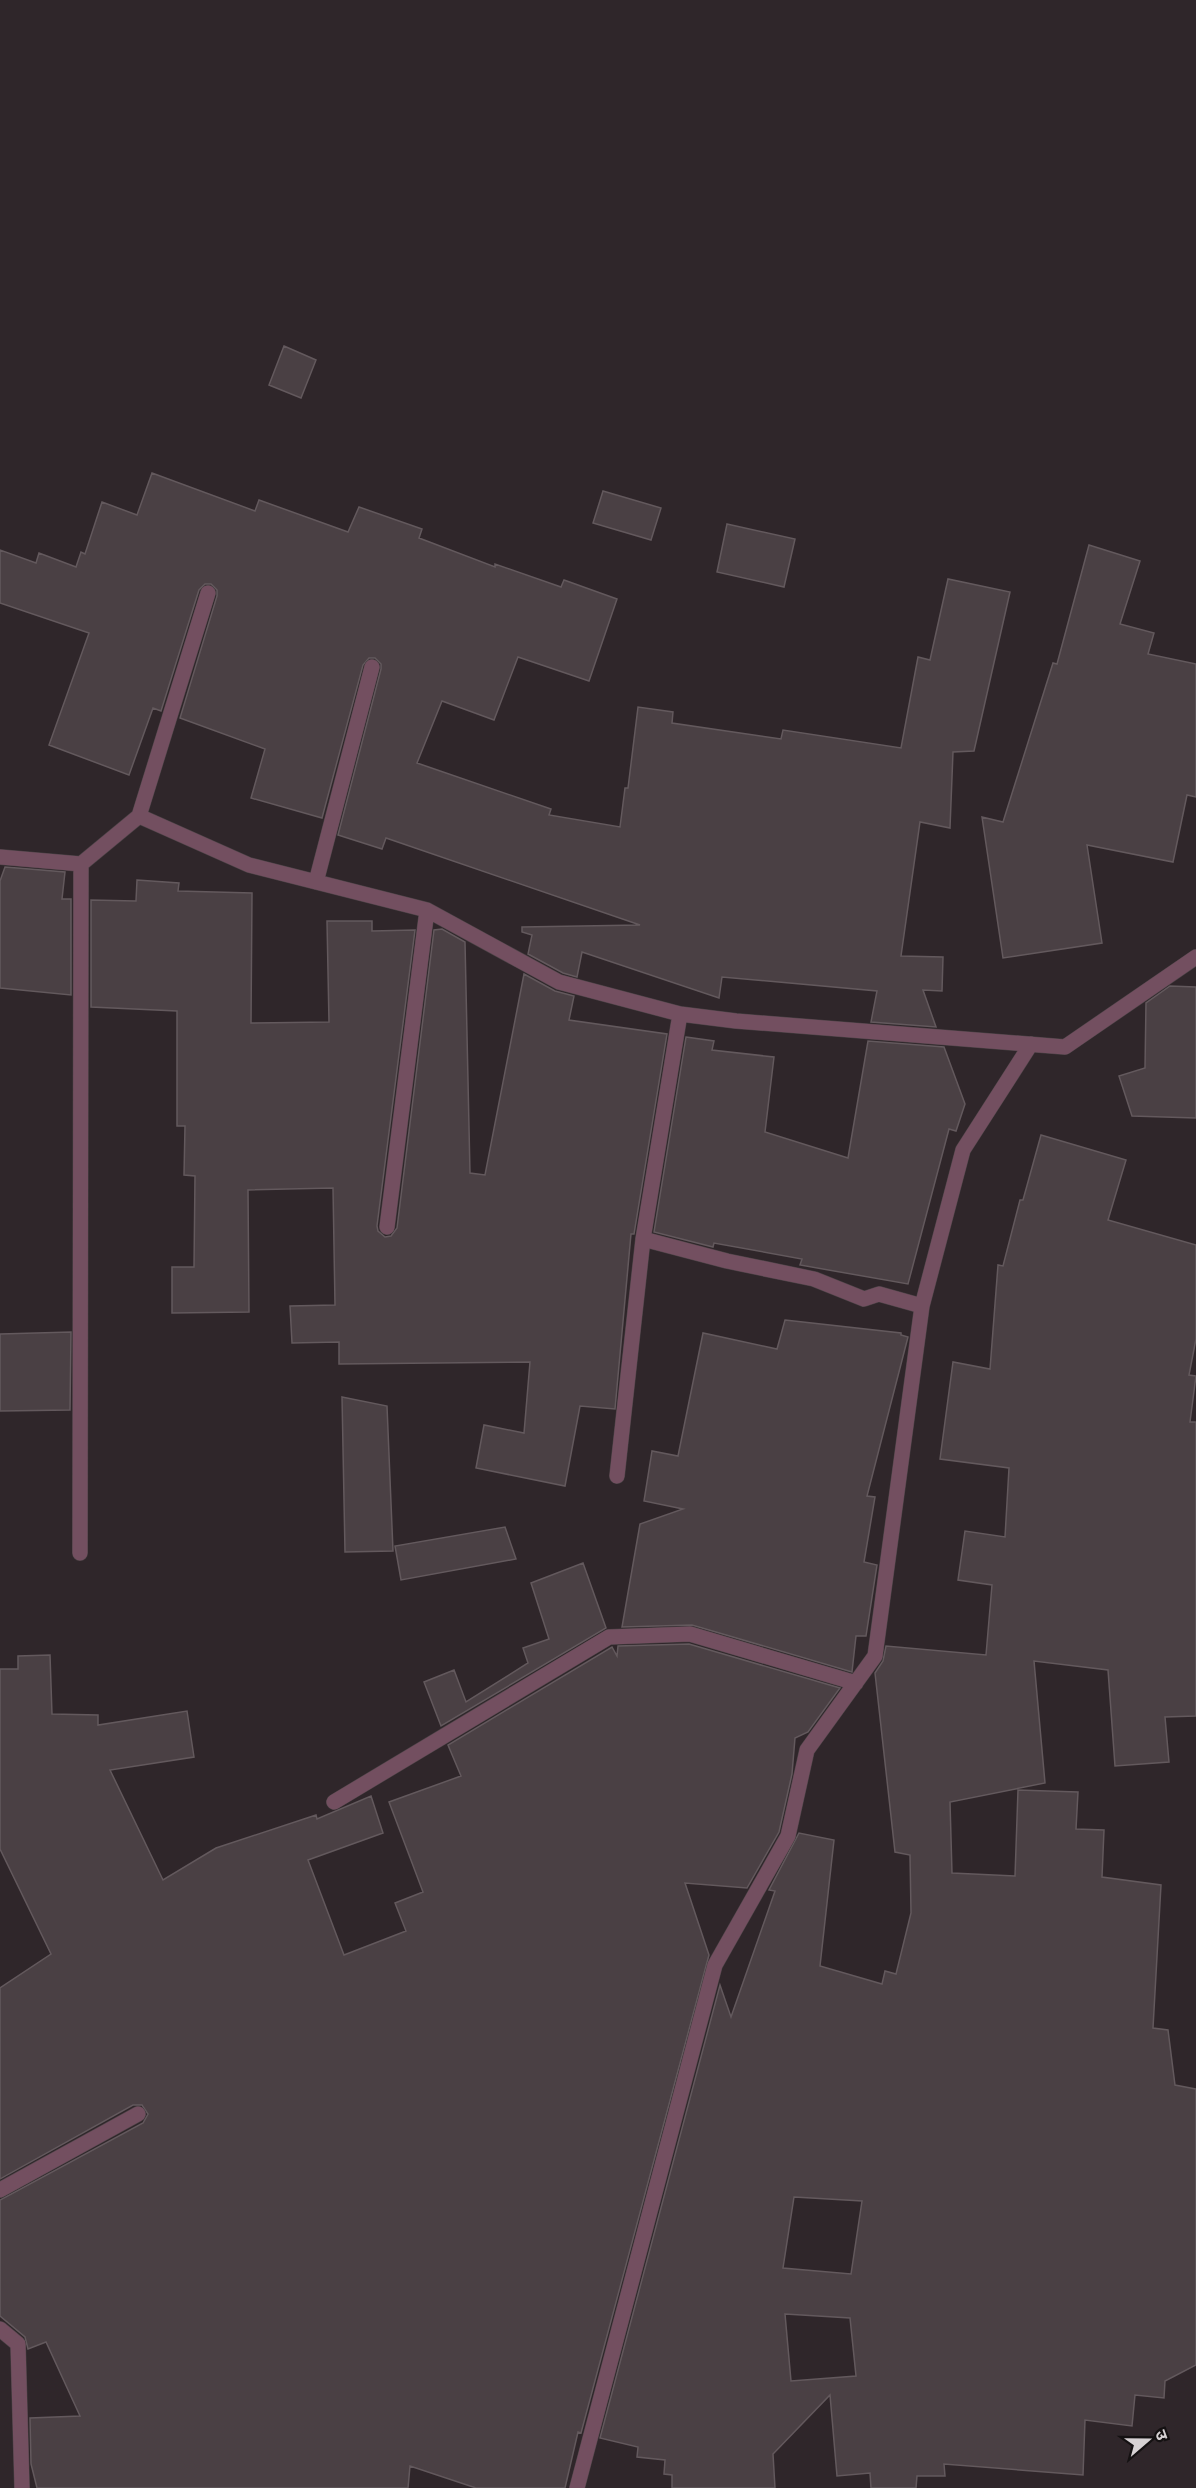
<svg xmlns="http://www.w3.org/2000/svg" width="1196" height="2488" viewBox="0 0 1196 2488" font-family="'PT Sans Narrow','Noto Sans Devanagari',sans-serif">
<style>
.building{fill:#4a4044;stroke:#63595d;stroke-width:1.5;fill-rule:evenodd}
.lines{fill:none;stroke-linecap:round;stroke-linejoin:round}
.minor-casing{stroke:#4a4245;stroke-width:16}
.minor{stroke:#734f60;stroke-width:15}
</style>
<rect width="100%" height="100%" fill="#2f262a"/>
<!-- building -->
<path class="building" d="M 284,346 L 316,360 L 301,398 L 269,385 Z
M 152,473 L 255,511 L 259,500 L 348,532 L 359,507 L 422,529 L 419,538 L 495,567 L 495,564 L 561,587 L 564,580 L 617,599 L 589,681 L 518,657 L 494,720 L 442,701 L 417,763 L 551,809 L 549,815 L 620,827 L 625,788 L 628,788 L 638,707 L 673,712 L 672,723 L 781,739 L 783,730 L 901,748 L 918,657 L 930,660 L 948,579 L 1010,592 L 974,751 L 953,752 L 950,828 L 920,822 L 901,956 L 943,957 L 942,991 L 923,990 L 936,1027 L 871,1022 L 877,991 L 722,977 L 719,998 L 582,952 L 577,977 L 563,973 L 528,954 L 532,935 L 522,932 L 522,927 L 640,925 L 386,838 L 382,849 L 338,835 L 381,669 L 381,664 L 375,658 L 369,658 L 363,665 L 322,818 L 251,798 L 265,749 L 180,718 L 217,596 L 217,590 L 211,584 L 205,584 L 199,590 L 161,711 L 153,708 L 129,775 L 49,745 L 89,633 L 0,603 L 0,550 L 36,563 L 39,553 L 76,567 L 81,552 L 85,554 L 102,502 L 137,515 Z
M 603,491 L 661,508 L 651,540 L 593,523 Z
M 727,524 L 795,539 L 784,587 L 717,572 Z
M 1089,545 L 1140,561 L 1120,624 L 1154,633 L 1148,654 L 1196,664 L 1196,797 L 1187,795 L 1173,862 L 1087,845 L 1102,943 L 1003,958 L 982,817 L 1003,822 L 1053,663 L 1057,664 Z
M 5,867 L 65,872 L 62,899 L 71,899 L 71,995 L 0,988 L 0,881 Z
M 137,880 L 179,883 L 178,891 L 252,893 L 251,1023 L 329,1022 L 327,921 L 372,921 L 372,931 L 415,930 L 377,1226 L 378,1231 L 385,1237 L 391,1236 L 397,1228 L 434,930 L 442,929 L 465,942 L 470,1173 L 485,1175 L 524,974 L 555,991 L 574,996 L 569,1020 L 667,1034 L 634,1234 L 631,1234 L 615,1409 L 580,1406 L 565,1486 L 476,1468 L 484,1425 L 524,1433 L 530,1362 L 339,1364 L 339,1342 L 292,1343 L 290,1306 L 335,1305 L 333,1188 L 248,1190 L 249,1312 L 172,1313 L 172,1267 L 194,1267 L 195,1176 L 184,1175 L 185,1126 L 177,1126 L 177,1011 L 91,1007 L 91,900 L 136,901 Z
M 1170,986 L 1196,987 L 1196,1118 L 1132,1116 L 1119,1076 L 1145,1068 L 1146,1003 Z
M 686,1037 L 714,1041 L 712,1050 L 774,1057 L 765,1132 L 848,1158 L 868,1041 L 944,1047 L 965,1104 L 956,1131 L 949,1129 L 908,1284 L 800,1265 L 802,1259 L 714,1243 L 713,1247 L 654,1232 Z
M 1041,1135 L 1126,1160 L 1108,1220 L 1196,1245 L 1196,1339 L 1189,1375 L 1196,1376 L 1190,1422 L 1196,1422 L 1196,1716 L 1165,1717 L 1169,1762 L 1115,1766 L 1108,1670 L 1034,1661 L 1045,1783 L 950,1802 L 952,1873 L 1015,1876 L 1018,1790 L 1078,1792 L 1076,1829 L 1104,1830 L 1102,1877 L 1161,1885 L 1153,2028 L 1168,2030 L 1175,2085 L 1196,2089 L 1196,2365 L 1165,2381 L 1164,2398 L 1135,2395 L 1132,2426 L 1085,2420 L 1083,2475 L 944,2464 L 945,2476 L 917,2476 L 916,2488 L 871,2488 L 870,2473 L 837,2476 L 830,2395 L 773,2454 L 775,2488 L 672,2488 L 672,2475 L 664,2474 L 665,2460 L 637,2457 L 638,2447 L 600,2438 L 720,1985 L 731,2017 L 775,1891 L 769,1890 L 799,1833 L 834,1840 L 820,1966 L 882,1984 L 885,1971 L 896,1974 L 911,1913 L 910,1855 L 895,1852 L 875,1673 L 883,1661 L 886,1646 L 986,1655 L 992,1585 L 958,1580 L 965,1531 L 1005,1537 L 1009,1468 L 940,1459 L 953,1362 L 990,1369 L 998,1265 L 1003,1266 L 1020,1200 L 1023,1200 ZM 794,2197 L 862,2201 L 851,2274 L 783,2268 ZM 785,2314 L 850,2318 L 856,2376 L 791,2381 Z
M 785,1320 L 901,1333 L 901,1335 L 908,1337 L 867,1496 L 875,1497 L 864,1562 L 877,1565 L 866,1636 L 856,1636 L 852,1672 L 692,1625 L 622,1627 L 640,1524 L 683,1509 L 644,1501 L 652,1451 L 678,1456 L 703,1333 L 777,1349 Z
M 71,1332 L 70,1410 L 0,1411 L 0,1334 Z
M 342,1397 L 387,1406 L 393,1551 L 345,1552 Z
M 505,1527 L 516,1559 L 401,1580 L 395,1546 Z
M 583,1563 L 606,1628 L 441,1726 L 424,1682 L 454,1670 L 466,1702 L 528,1663 L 523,1648 L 549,1639 L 531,1583 Z
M 689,1644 L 840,1688 L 808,1732 L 795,1738 L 792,1774 L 779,1832 L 747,1888 L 685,1883 L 709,1955 L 581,2433 L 578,2432 L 565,2488 L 476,2488 L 410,2466 L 408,2488 L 37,2488 L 31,2464 L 30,2418 L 80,2416 L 46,2342 L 28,2349 L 25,2337 L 0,2316 L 0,2200 L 143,2123 L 148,2114 L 142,2105 L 133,2105 L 0,2179 L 0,1988 L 51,1954 L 0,1849 L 0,1669 L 18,1669 L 18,1656 L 50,1655 L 52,1714 L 98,1715 L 98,1725 L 187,1711 L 194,1757 L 110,1770 L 163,1880 L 216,1848 L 316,1815 L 317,1819 L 371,1796 L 383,1833 L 308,1860 L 344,1955 L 406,1931 L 395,1903 L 423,1892 L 389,1802 L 461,1776 L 448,1745 L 612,1647 L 617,1656 L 618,1646 Z"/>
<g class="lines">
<defs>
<path id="minor" d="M 139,816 L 249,865 L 427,910 L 559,982 L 680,1014 L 736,1021 L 1065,1047 L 1196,957
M 0,857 L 81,864 L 139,816 L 208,593
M 316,882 L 372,667
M 387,1227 L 427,910
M 643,1239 L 727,1261 L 814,1279 L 864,1299 L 879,1294 L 922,1306
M 617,1476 L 643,1239 L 680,1014
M 80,1553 L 81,864
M 334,1802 L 609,1637 L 690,1634 L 856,1683
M 0,2190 L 138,2114
M 0,2329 L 18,2344 L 22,2488
M 577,2488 L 715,1965 L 788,1836 L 807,1750 L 875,1656 L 922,1306 L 963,1150 L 1031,1044"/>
</defs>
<!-- minor casing -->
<use href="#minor" class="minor-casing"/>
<!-- minor -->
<use href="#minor" class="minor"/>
</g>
<!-- north arrow -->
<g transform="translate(1148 2440) rotate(70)" stroke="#141112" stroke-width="4.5" paint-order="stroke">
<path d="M0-4.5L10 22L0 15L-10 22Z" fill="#d7d2d4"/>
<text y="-9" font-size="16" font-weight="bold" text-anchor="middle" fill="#d7d2d4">उ</text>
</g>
</svg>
